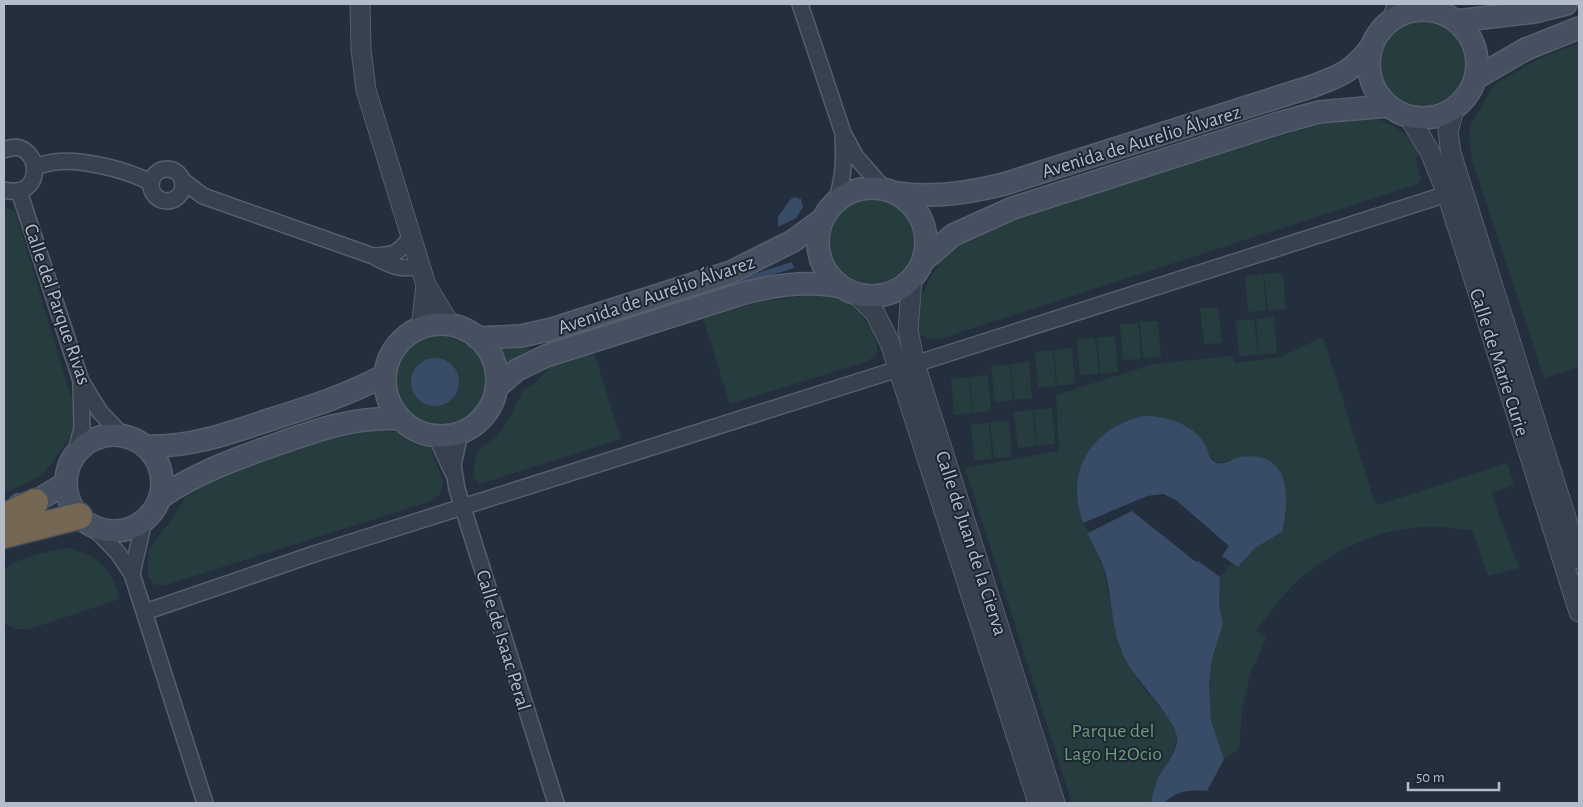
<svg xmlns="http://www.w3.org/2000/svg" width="1583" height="807" viewBox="0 0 1583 807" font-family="'Alegreya Sans',sans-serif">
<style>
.green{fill:#263c3f;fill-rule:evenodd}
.water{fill:#394c67}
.pier{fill:#242f3e}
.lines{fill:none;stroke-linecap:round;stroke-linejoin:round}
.minor-casing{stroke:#565f6c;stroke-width:18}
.tertiary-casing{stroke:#565f6c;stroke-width:21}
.secondary-casing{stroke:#565f6c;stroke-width:24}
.motorway-casing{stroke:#434c59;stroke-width:29}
.minor{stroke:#38414e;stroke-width:15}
.tertiary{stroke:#38414e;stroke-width:19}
.secondary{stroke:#465061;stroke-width:21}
.motorway{stroke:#746855;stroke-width:26}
.labels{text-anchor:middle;stroke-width:4;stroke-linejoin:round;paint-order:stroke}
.street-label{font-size:20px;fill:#b4bcc9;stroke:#1d2633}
.park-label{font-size:20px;fill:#6b9a76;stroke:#1d2633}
</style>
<rect width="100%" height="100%" fill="#242f3e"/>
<!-- green -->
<path class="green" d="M1378 64a45 45 0 1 1 90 0a45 45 0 1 1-90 0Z
M 1579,43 L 1579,367 L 1544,378 L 1472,160 L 1469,138 L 1471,124 L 1495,84 L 1538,59 Z
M 1376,119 C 1396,125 1409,134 1419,154 L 1416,159 L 1421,178 L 1418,184 L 955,334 C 942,338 932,343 919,334 L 918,317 L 922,295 L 940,260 L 953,248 L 983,234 L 1014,220 L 1139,179 L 1319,124 Z
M827 240a45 45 0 1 1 90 0a45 45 0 1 1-90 0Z
M 4,207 L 15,211 L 76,413 L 70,438 L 43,475 L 4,494 Z
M 1283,273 L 1286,309 L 1268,310 L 1264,274 Z
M 1263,274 L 1266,310 L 1248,312 L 1245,276 Z
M 822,294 C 833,297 845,300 854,308 C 865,318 882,340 876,355 L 866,362 L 730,404 L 703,318 L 764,301 Z
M 1218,307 L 1222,343 L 1204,344 L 1200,308 Z
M 1274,317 L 1277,353 L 1259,355 L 1256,319 Z
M 1254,319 L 1258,355 L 1239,356 L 1236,321 Z
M 1158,321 L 1161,357 L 1143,358 L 1140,322 Z
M 1138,323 L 1141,359 L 1123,360 L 1120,324 Z
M 438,335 C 469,339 494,360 484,394 C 480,405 474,413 464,420 C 409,456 352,353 438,335 ZM 436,358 L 444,360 L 450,401 L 442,405 L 427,404 L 422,362 Z
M 1115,336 L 1118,372 L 1100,374 L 1097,338 Z
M 1323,337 L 1375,503 L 1381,504 L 1507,463 L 1514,485 L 1491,493 L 1519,568 L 1488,576 L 1472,530 C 1459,529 1446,527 1434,527 C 1384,525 1331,550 1295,583 C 1281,597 1269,615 1256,630 L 1266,638 L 1250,674 L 1242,711 L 1239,749 L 1224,759 L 1211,722 L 1209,684 L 1212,659 L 1223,624 L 1219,603 L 1220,577 L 1232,563 L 1238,567 L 1254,548 L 1282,532 L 1237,457 C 1223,467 1211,464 1206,447 L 1078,480 L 1081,514 L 1104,570 L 1120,648 L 1139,682 L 1174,724 L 1177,737 L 1174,751 L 1157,780 L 1151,803 L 1072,803 L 965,468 L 1059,451 L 1056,395 L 1153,364 L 1233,356 L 1235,363 L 1280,357 Z
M 1095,338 L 1099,374 L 1080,375 L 1077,339 Z
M 527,343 L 531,354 L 502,369 L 494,347 Z
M 1072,348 L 1075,384 L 1057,386 L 1054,350 Z
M 1053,350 L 1056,386 L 1038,388 L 1035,352 Z
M 594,353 L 621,439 L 480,484 L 473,477 L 475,457 L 478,450 L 498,435 L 510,417 L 523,390 L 535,383 L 551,367 Z
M 1029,362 L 1032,398 L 1014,400 L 1011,364 Z
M 1010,364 L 1013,400 L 995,402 L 991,366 Z
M 988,375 L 991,411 L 973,413 L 970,377 Z
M 969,377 L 972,413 L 954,415 L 951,379 Z
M 1052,408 L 1055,444 L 1037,446 L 1034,410 Z
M 1033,410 L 1036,446 L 1018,448 L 1014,412 Z
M 1009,421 L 1012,457 L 994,458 L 990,422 Z
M 989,423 L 992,459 L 974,460 L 971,424 Z
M 373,430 L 397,432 L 415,444 L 424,445 L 431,449 L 444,483 L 439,495 L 432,501 L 162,586 L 154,584 L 148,577 L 148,550 L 171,520 L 185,498 L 228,473 L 306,445 Z
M 68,548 C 99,556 109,566 119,596 L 117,600 L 30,629 L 16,629 L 4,623 L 4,569 C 22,556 46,552 68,548 Z"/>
<!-- water -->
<path class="water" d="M 794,197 L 801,199 L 803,207 L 796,218 L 778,227 L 778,216 C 785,210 785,203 794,197 Z
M 792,262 L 794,268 L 547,346 L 545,341 Z
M411 382a24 24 0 1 1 48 0a24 24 0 1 1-48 0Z
M 1143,416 C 1166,416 1193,423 1206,446 C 1209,452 1208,458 1215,462 C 1226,467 1231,458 1240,457 C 1291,450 1290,496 1282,532 L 1255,548 L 1238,567 L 1232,563 L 1220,577 L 1219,603 L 1223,624 L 1212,659 L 1209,684 L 1211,721 L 1224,759 L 1207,791 C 1189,789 1177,791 1164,803 L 1151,803 C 1152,795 1155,786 1158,778 C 1165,765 1178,752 1177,737 C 1175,718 1136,681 1125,659 C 1111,632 1113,599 1105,571 C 1099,554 1089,539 1083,522 C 1064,471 1092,428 1143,416 Z"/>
<!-- pier -->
<path class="pier" d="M 1163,494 L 1176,500 L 1229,546 L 1222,556 L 1232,563 L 1220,577 L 1198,561 L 1196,562 L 1132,511 L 1088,533 L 1083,523 L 1147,496 Z"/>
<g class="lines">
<defs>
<path id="minor" d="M 800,4 L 843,133 L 856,157 L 884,189
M 1427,4 L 1437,11
M 1390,20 L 1396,4
M 4,150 C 40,134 49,201 4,190
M 35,167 C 41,165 48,163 54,162 C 80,158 129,170 151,183
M151 185a16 16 0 1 1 32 0a16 16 0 1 1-32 0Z
M 182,180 L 203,196 L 373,256 C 389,265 401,271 420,266
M 19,191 L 81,381 L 100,412 L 123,436
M 836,202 C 843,181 845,162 843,140
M 373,256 C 394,255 398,254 410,238
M 915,364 L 1447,194
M 460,433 L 453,465 L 457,489 L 556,803
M 436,436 L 453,473
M 75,455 L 82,428 L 81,383
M 93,527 L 118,553 L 132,574 L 205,803
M 132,574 L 144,521
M 145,612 L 317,553 L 898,369"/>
<path id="tertiary" d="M 360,4 L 361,49 L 366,90 L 426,285 L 450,325
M 1454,109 L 1448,132 L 1451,153 L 1579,559
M 1409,117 L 1430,152 L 1447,194 L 1579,612
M 912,279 L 908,330 L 915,364 L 1055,803
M 855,293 L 875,313 L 890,343 L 1038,803
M 421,328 L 426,285"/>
<path id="secondary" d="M1369 64a54 54 0 1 1 108 0a54 54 0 1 1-108 0Z
M 1456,21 L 1534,12 L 1566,4
M 1476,78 L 1526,49 L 1579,28
M818 242a54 54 0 1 1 108 0a54 54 0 1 1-108 0Z
M 897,193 C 934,198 968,193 1004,184 L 1313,86 C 1340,76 1353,71 1371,47
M 923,261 L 953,235 L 1013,208 L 1279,123 L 1319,112 L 1388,106
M385 380a56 56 0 1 1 112 0a56 56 0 1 1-112 0Z
M 477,338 L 521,336 L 552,329 L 731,272 L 793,241 L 823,219
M 496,388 L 517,370 L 546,356 L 741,294 C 774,285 808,280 842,287
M66 483a48 48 0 1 1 96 0a48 48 0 1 1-96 0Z
M 145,446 C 191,448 232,432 275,418 C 313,406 350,394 385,375
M 161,497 C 197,473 234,459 275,445 C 316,430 357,416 401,419
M 19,505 L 35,502 L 66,483"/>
<path id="motorway" d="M 4,517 L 35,502
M 4,535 L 79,516"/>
</defs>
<!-- minor casing -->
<use href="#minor" class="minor-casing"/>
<!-- tertiary casing -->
<use href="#tertiary" class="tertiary-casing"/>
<!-- secondary casing -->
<use href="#secondary" class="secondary-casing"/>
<!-- motorway casing -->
<use href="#motorway" class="motorway-casing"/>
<!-- minor -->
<use href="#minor" class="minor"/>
<!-- tertiary -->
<use href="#tertiary" class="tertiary"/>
<!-- secondary -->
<use href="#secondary" class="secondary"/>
<!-- motorway -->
<use href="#motorway" class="motorway"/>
</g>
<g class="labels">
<!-- street labels -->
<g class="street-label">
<text transform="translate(1141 141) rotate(-17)" y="7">Avenida de Aurelio Álvarez</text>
<text transform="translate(656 294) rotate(-19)" y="7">Avenida de Aurelio Álvarez</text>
<text transform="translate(58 304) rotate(71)" y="7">Calle del Parque Rivas</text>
<text transform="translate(1500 362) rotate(72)" y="7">Calle de Marie Curie</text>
<text transform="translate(972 543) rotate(72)" y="7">Calle de Juan de la Cierva</text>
<text transform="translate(504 640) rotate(73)" y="7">Calle de Isaac Peral</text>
</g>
<!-- park labels -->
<g class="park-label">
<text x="1113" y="737">Parque del<tspan x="1113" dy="23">Lago H2Ocio</tspan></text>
</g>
</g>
<!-- border -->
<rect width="1583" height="807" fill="none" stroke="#b4bcc9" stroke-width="10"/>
<!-- scale -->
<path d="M1408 782v8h91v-8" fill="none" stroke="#b4bcc9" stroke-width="2.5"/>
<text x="1416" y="782" font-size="15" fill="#b4bcc9" stroke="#1d2633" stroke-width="4" paint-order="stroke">50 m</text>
</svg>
